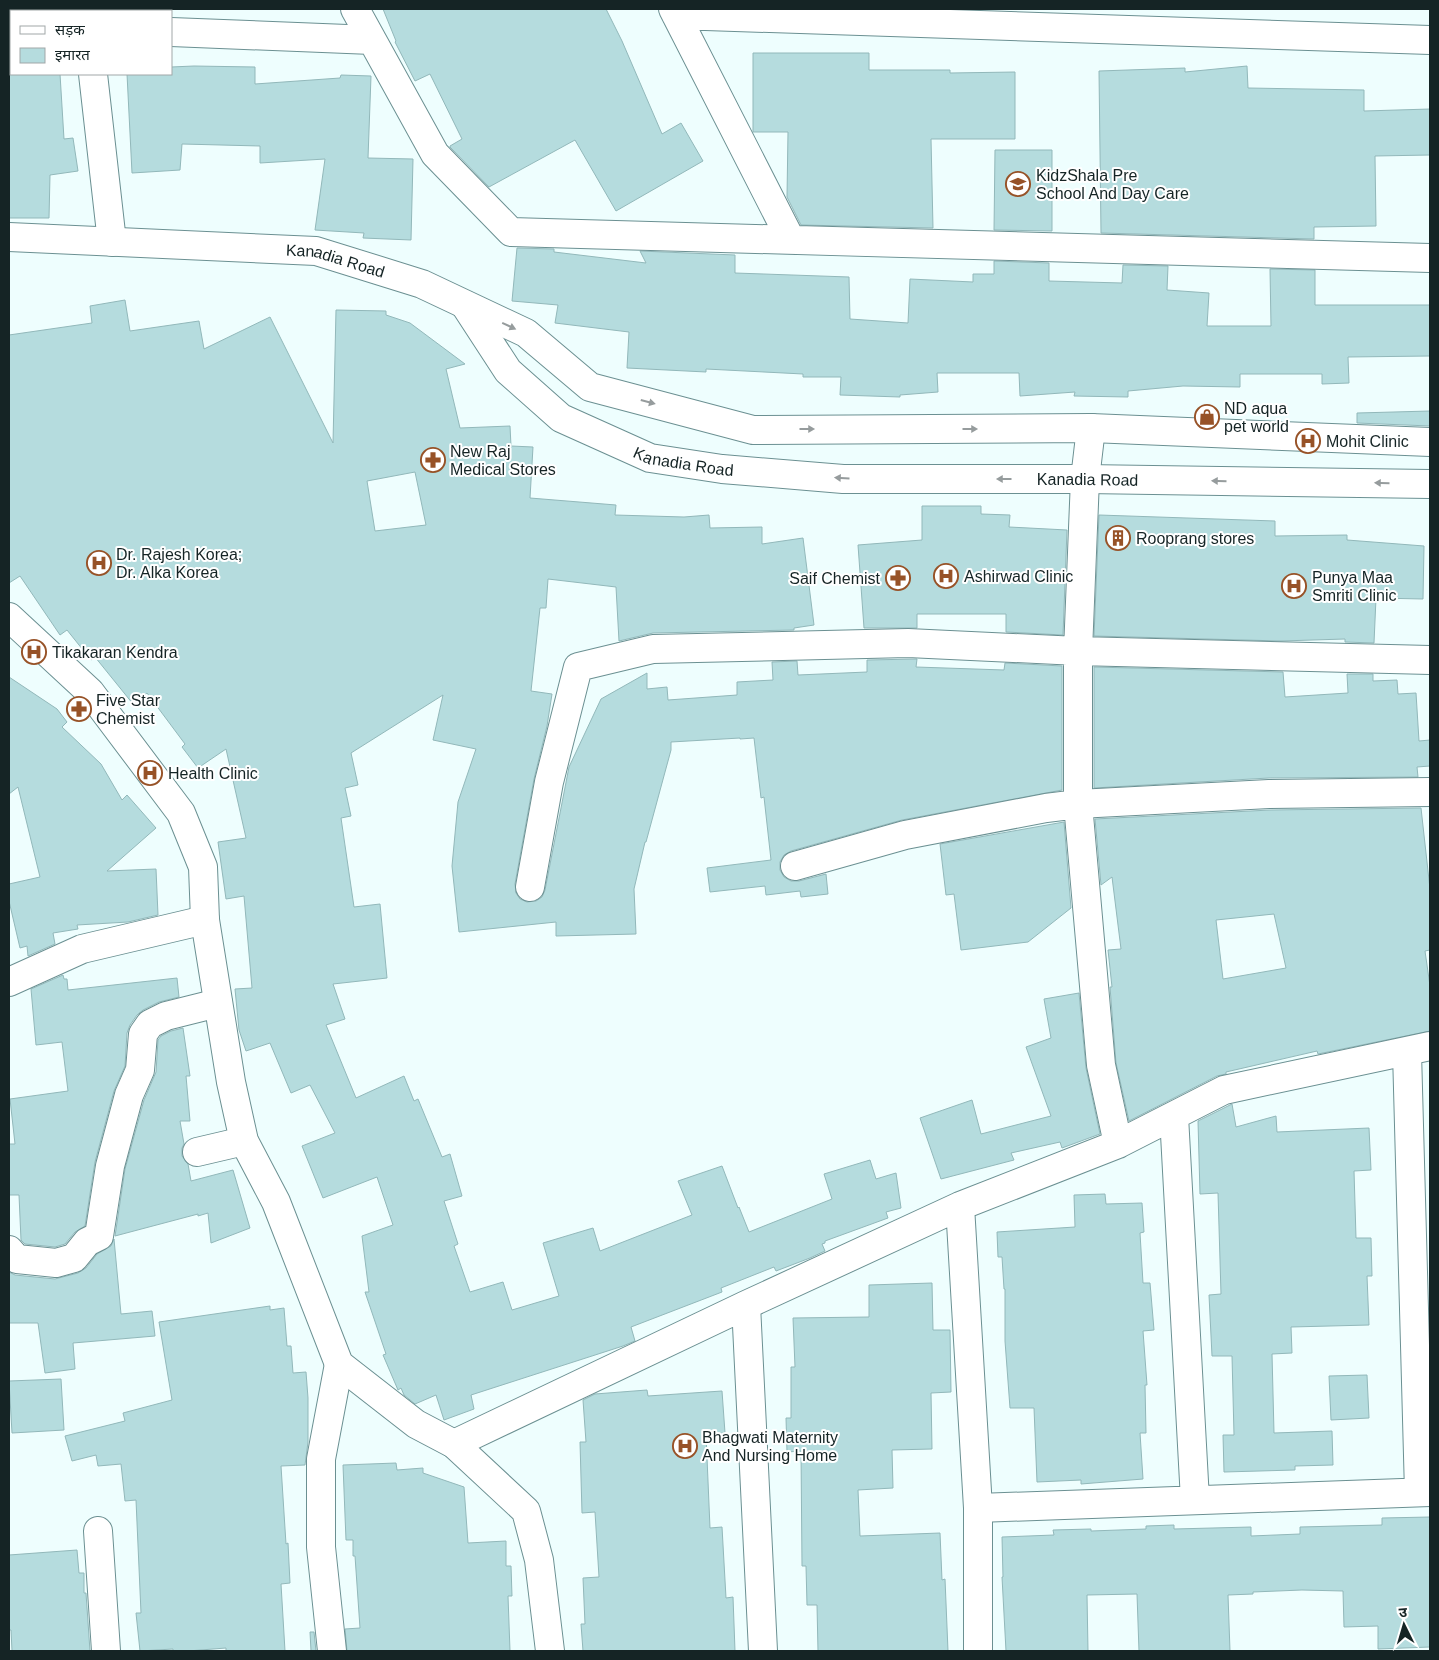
<svg xmlns="http://www.w3.org/2000/svg" width="1439" height="1660" viewBox="0 0 1439 1660" font-family="Helvetica,'Noto Sans Devanagari',sans-serif">
<style>
.building{fill:#b5dcde;stroke:#92b8ba;fill-rule:evenodd}
.lines{fill:none;stroke-linecap:round;stroke-linejoin:round}
.street-casing{stroke:#6b9092;stroke-width:30}
.secondary-casing{stroke:#6b9092;stroke-width:30}
.street{stroke:#fff;stroke-width:28}
.secondary{stroke:#fff;stroke-width:28}
.oneway{fill:#969c9d}
.labels{text-anchor:middle;stroke-width:4;stroke-linejoin:round;paint-order:stroke}
.poi-label{font-size:16px;fill:#152425;stroke:#fff;text-anchor:start}
.street-label{font-size:16px;fill:#152425;stroke:#fff}
</style>
<rect width="100%" height="100%" fill="#eefefe"/>
<!-- building -->
<path class="building" d="M 383,9 L 606,9 L 622,41 L 662,134 L 681,123 L 703,161 L 616,211 L 575,140 L 489,187 L 450,147 L 450,146 L 462,139 L 430,74 L 415,81 L 395,42 L 396,41 Z
M 753,53 L 869,53 L 869,70 L 950,70 L 950,73 L 1015,72 L 1015,139 L 931,139 L 933,228 L 801,225 L 787,197 L 788,132 L 753,132 Z
M 194,66 L 255,67 L 255,84 L 340,78 L 341,75 L 371,76 L 368,158 L 413,159 L 411,240 L 363,238 L 364,233 L 315,230 L 325,159 L 260,163 L 260,146 L 182,144 L 180,170 L 132,173 L 127,74 L 171,74 L 171,67 Z
M 1247,66 L 1248,88 L 1364,90 L 1364,111 L 1430,109 L 1430,155 L 1375,156 L 1376,226 L 1314,227 L 1314,239 L 1101,233 L 1099,71 L 1185,68 L 1185,72 Z
M 9,74 L 60,74 L 64,139 L 73,138 L 78,171 L 50,175 L 49,218 L 9,218 Z
M 995,150 L 1052,150 L 1052,231 L 994,230 Z
M 517,248 L 554,249 L 554,252 L 646,263 L 640,251 L 735,255 L 735,273 L 849,277 L 850,319 L 908,323 L 910,279 L 973,282 L 973,274 L 994,274 L 994,261 L 1049,263 L 1049,281 L 1122,283 L 1123,265 L 1168,266 L 1167,290 L 1209,293 L 1207,326 L 1271,326 L 1270,269 L 1315,270 L 1315,305 L 1430,305 L 1430,356 L 1348,357 L 1349,383 L 1322,384 L 1322,374 L 1240,374 L 1240,387 L 1183,386 L 1128,391 L 1128,397 L 1074,396 L 1075,392 L 1020,396 L 1019,373 L 937,373 L 938,392 L 900,395 L 900,397 L 840,395 L 841,377 L 803,377 L 803,374 L 706,369 L 706,372 L 627,368 L 629,332 L 555,323 L 558,305 L 512,301 Z
M 125,300 L 130,331 L 199,321 L 204,349 L 270,317 L 333,443 L 336,310 L 386,311 L 386,315 L 410,323 L 465,364 L 446,369 L 460,428 L 510,426 L 511,446 L 533,447 L 530,498 L 616,505 L 615,515 L 684,517 L 709,515 L 710,528 L 762,527 L 762,544 L 803,538 L 814,625 L 794,628 L 794,630 L 653,633 L 619,641 L 616,587 L 548,579 L 546,608 L 540,608 L 531,691 L 552,694 L 547,726 L 534,779 L 515,884 L 516,893 L 520,899 L 527,902 L 536,901 L 542,897 L 545,890 L 569,767 L 601,699 L 647,673 L 647,689 L 667,687 L 668,700 L 737,695 L 737,682 L 773,680 L 772,662 L 797,661 L 798,675 L 867,672 L 867,660 L 917,659 L 916,667 L 1004,670 L 1005,663 L 1062,666 L 1062,790 L 902,820 L 791,851 L 784,855 L 780,862 L 780,870 L 784,877 L 791,881 L 799,881 L 826,874 L 828,894 L 801,897 L 800,891 L 766,895 L 765,886 L 710,892 L 707,868 L 771,860 L 764,797 L 761,798 L 754,738 L 740,739 L 740,738 L 671,742 L 671,750 L 646,842 L 645,842 L 634,889 L 636,934 L 556,936 L 556,922 L 459,932 L 452,866 L 458,802 L 476,749 L 433,740 L 443,695 L 351,753 L 358,785 L 345,788 L 351,816 L 341,818 L 354,907 L 380,904 L 387,978 L 333,984 L 345,1019 L 326,1025 L 356,1098 L 404,1076 L 414,1101 L 418,1099 L 442,1157 L 450,1154 L 462,1196 L 444,1201 L 458,1244 L 454,1246 L 470,1292 L 503,1282 L 512,1310 L 559,1296 L 543,1243 L 593,1228 L 600,1251 L 692,1215 L 678,1181 L 722,1166 L 738,1208 L 739,1207 L 749,1232 L 832,1199 L 824,1174 L 870,1160 L 876,1179 L 896,1173 L 901,1208 L 886,1212 L 888,1218 L 825,1241 L 825,1243 L 822,1244 L 825,1251 L 810,1258 L 776,1271 L 774,1267 L 721,1288 L 722,1292 L 631,1327 L 635,1341 L 623,1346 L 471,1395 L 474,1409 L 444,1420 L 436,1395 L 415,1404 L 404,1395 L 401,1388 L 398,1390 L 383,1355 L 386,1354 L 365,1292 L 369,1292 L 362,1236 L 393,1225 L 377,1177 L 323,1198 L 302,1146 L 335,1133 L 310,1085 L 291,1093 L 270,1043 L 246,1051 L 239,1030 L 235,989 L 252,988 L 244,896 L 226,899 L 218,842 L 246,838 L 226,749 L 198,768 L 182,747 L 185,744 L 147,693 L 133,704 L 95,657 L 91,660 L 67,630 L 60,635 L 20,576 L 9,583 L 9,335 L 92,323 L 90,306 ZM 415,472 L 426,525 L 375,531 L 367,481 Z
M 1430,411 L 1430,426 L 1357,423 L 1357,413 Z
M 922,506 L 981,506 L 981,514 L 1010,515 L 1009,527 L 1067,530 L 1063,635 L 1006,632 L 1006,614 L 917,614 L 917,628 L 864,628 L 858,545 L 922,540 Z
M 1099,515 L 1275,521 L 1275,536 L 1347,535 L 1347,540 L 1424,546 L 1423,599 L 1376,598 L 1374,643 L 1345,642 L 1345,639 L 1281,641 L 1094,636 Z
M 1094,667 L 1283,672 L 1285,697 L 1348,693 L 1347,674 L 1373,674 L 1373,681 L 1397,680 L 1398,694 L 1416,693 L 1419,741 L 1430,740 L 1430,766 L 1417,767 L 1418,777 L 1269,778 L 1094,788 Z
M 9,677 L 57,709 L 67,722 L 62,727 L 101,764 L 122,800 L 127,795 L 156,828 L 107,871 L 156,869 L 158,915 L 128,922 L 77,925 L 78,929 L 53,933 L 55,944 L 28,956 L 27,946 L 20,948 L 9,901 L 9,884 L 40,877 L 18,787 L 9,794 Z
M 1421,808 L 1430,889 L 1430,950 L 1425,951 L 1430,986 L 1430,1031 L 1318,1054 L 1317,1051 L 1226,1072 L 1226,1074 L 1217,1076 L 1129,1121 L 1116,1063 L 1110,987 L 1112,987 L 1108,950 L 1121,949 L 1112,877 L 1101,885 L 1095,819 L 1270,810 ZM 1274,914 L 1286,968 L 1223,979 L 1216,920 Z
M 1064,822 L 1071,908 L 1028,942 L 961,950 L 954,894 L 946,895 L 940,844 Z
M 63,975 L 64,979 L 67,979 L 68,990 L 177,978 L 179,997 L 159,1002 L 143,1010 L 137,1015 L 130,1025 L 127,1033 L 125,1066 L 114,1091 L 95,1162 L 85,1226 L 75,1232 L 65,1244 L 55,1247 L 25,1244 L 21,1240 L 19,1195 L 9,1195 L 9,1144 L 15,1144 L 10,1099 L 68,1091 L 62,1042 L 36,1045 L 31,989 Z
M 1079,993 L 1086,1068 L 1100,1134 L 1062,1148 L 1060,1142 L 1011,1153 L 1014,1160 L 941,1179 L 920,1118 L 972,1100 L 981,1134 L 1051,1116 L 1026,1047 L 1051,1038 L 1044,999 Z
M 183,1028 L 190,1076 L 186,1076 L 190,1121 L 180,1121 L 184,1144 L 182,1148 L 182,1156 L 188,1164 L 191,1181 L 233,1170 L 250,1228 L 211,1243 L 208,1213 L 198,1216 L 198,1214 L 115,1236 L 125,1169 L 144,1100 L 156,1072 L 158,1040 L 161,1036 L 171,1031 Z
M 1232,1104 L 1236,1127 L 1276,1116 L 1277,1132 L 1369,1128 L 1371,1170 L 1354,1171 L 1356,1238 L 1371,1238 L 1372,1276 L 1367,1276 L 1369,1325 L 1291,1327 L 1292,1353 L 1272,1354 L 1274,1433 L 1332,1431 L 1333,1465 L 1295,1466 L 1295,1470 L 1224,1472 L 1223,1435 L 1234,1435 L 1232,1356 L 1212,1356 L 1209,1295 L 1221,1294 L 1218,1193 L 1200,1194 L 1198,1121 Z
M 1105,1194 L 1106,1204 L 1142,1203 L 1144,1232 L 1140,1233 L 1143,1283 L 1150,1283 L 1154,1330 L 1143,1331 L 1147,1385 L 1145,1385 L 1146,1433 L 1140,1433 L 1143,1479 L 1081,1484 L 1081,1480 L 1037,1482 L 1034,1408 L 1010,1408 L 1005,1341 L 1005,1289 L 1004,1289 L 1002,1257 L 998,1257 L 997,1232 L 1075,1227 L 1074,1195 Z
M 114,1239 L 121,1314 L 152,1311 L 155,1336 L 73,1343 L 75,1369 L 45,1373 L 38,1323 L 9,1323 L 9,1272 L 15,1275 L 55,1279 L 78,1273 L 86,1268 L 97,1254 L 111,1246 Z
M 932,1283 L 933,1330 L 950,1330 L 951,1392 L 931,1393 L 932,1449 L 892,1450 L 893,1488 L 858,1490 L 860,1536 L 940,1533 L 942,1580 L 945,1579 L 948,1651 L 818,1651 L 817,1605 L 807,1605 L 806,1566 L 802,1566 L 801,1451 L 787,1452 L 786,1418 L 791,1418 L 791,1367 L 795,1367 L 793,1318 L 869,1317 L 869,1285 Z
M 270,1306 L 270,1310 L 284,1308 L 287,1346 L 291,1346 L 293,1373 L 306,1372 L 308,1398 L 308,1442 L 305,1465 L 281,1466 L 286,1544 L 288,1543 L 290,1583 L 281,1584 L 285,1651 L 226,1651 L 226,1648 L 188,1651 L 173,1651 L 173,1649 L 140,1651 L 136,1613 L 141,1613 L 136,1500 L 125,1501 L 121,1464 L 98,1466 L 96,1455 L 72,1461 L 65,1436 L 125,1421 L 123,1413 L 172,1400 L 159,1322 Z
M 1367,1375 L 1369,1418 L 1331,1420 L 1329,1376 Z
M 61,1379 L 64,1430 L 12,1433 L 9,1381 Z
M 647,1390 L 648,1396 L 722,1391 L 725,1433 L 706,1434 L 710,1528 L 722,1527 L 726,1598 L 733,1597 L 735,1651 L 583,1651 L 581,1624 L 585,1624 L 583,1578 L 599,1577 L 595,1512 L 582,1513 L 580,1442 L 586,1442 L 583,1400 L 595,1394 Z
M 396,1463 L 397,1470 L 423,1468 L 423,1473 L 464,1487 L 468,1543 L 506,1541 L 506,1566 L 511,1566 L 512,1596 L 508,1596 L 510,1651 L 347,1651 L 345,1629 L 360,1628 L 355,1556 L 353,1556 L 353,1540 L 346,1540 L 343,1465 Z
M 1430,1517 L 1430,1647 L 1378,1649 L 1378,1626 L 1344,1627 L 1343,1591 L 1302,1590 L 1253,1592 L 1253,1594 L 1228,1595 L 1230,1651 L 1139,1651 L 1137,1594 L 1087,1595 L 1088,1651 L 1006,1651 L 1002,1577 L 1003,1577 L 1002,1537 L 1054,1535 L 1053,1530 L 1091,1529 L 1091,1531 L 1146,1529 L 1146,1526 L 1174,1525 L 1174,1529 L 1251,1527 L 1251,1536 L 1300,1534 L 1300,1527 L 1382,1525 L 1382,1518 Z
M 77,1550 L 79,1573 L 84,1573 L 84,1593 L 86,1593 L 90,1651 L 12,1651 L 11,1630 L 9,1630 L 9,1555 Z
M 310,1632 L 314,1632 L 316,1651 L 311,1651 Z"/>
<g class="lines">
<defs>
<path id="street" d="M 85,9 L 85,11
M 355,9 L 435,154 L 511,232 L 1430,258
M 673,9 L 791,240
M 676,15 L 1430,40
M 171,32 L 372,40
M 93,74 L 112,242
M 1091,428 L 1085,479 L 1078,651 L 1078,804 L 1101,1065 L 1118,1144
M 795,866 L 905,835 L 1046,808 L 1078,804 L 1269,794 L 1430,792
M 530,887 L 549,782 L 578,667 L 653,649 L 908,643 L 1078,651 L 1430,660
M 9,982 L 82,949 L 205,920
M 1407,1052 L 1419,1492
M 1174,1116 L 1195,1500
M 197,1152 L 244,1141
M 960,1206 L 978,1508 L 978,1651
M 9,1250 L 17,1259 L 56,1263 L 74,1258 L 87,1242 L 99,1236 L 110,1166 L 129,1095 L 140,1070 L 143,1034 L 150,1024 L 166,1016 L 218,1003
M 746,1305 L 763,1651
M 454,1444 L 746,1305 L 960,1206 L 1118,1144 L 1224,1090 L 1430,1046
M 978,1508 L 1430,1492
M 98,1531 L 106,1651
M 332,1651 L 321,1547 L 321,1459 L 339,1364"/>
<g id="secondary">
<path id="s1" d="M 9,237 L 316,251 L 422,284 L 526,333 L 590,387 L 753,430 L 1091,428 L 1430,442"/>
<path id="s2" d="M 465,305 L 508,371 L 561,418 L 650,458 L 722,469 L 843,479 L 1085,479 L 1430,484"/>
<path d="M 9,617 L 90,692 L 181,813 L 203,867 L 205,920 L 231,1082 L 244,1141 L 276,1202 L 339,1364 L 416,1424 L 454,1444 L 526,1511 L 539,1560 L 550,1651"/>
</g>
</defs>
<!-- street casing -->
<use href="#street" class="street-casing"/>
<!-- secondary casing -->
<use href="#secondary" class="secondary-casing"/>
<!-- street -->
<use href="#street" class="street"/>
<!-- secondary -->
<use href="#secondary" class="secondary"/>
</g>
<!-- one-way arrows -->
<defs><path id="oneway-solid" d="M-6-.8H1V-3.2L6.5 0L1 3.2V.8H-6Z" transform="scale(1.25)"/></defs>
<g class="oneway">
<use href="#oneway-solid" transform="translate(509 326) rotate(25)"/>
<use href="#oneway-solid" transform="translate(648 402) rotate(15)"/>
<use href="#oneway-solid" transform="translate(807 429)"/>
<use href="#oneway-solid" transform="translate(970 429)"/>
<use href="#oneway-solid" transform="translate(842 478) rotate(-177)"/>
<use href="#oneway-solid" transform="translate(1004 479) rotate(-180)"/>
<use href="#oneway-solid" transform="translate(1219 481) rotate(-179)"/>
<use href="#oneway-solid" transform="translate(1382 483) rotate(-179)"/>
</g>
<!-- icons -->
<defs>
<symbol id="school-ring" viewBox="-11 -11 22 22"><circle r="9.5" fill="#fff" stroke="#975227" stroke-width="1.5"/><path d="M0-5L7-2L0 1L-7-2ZM-4 1L0 2.5L4 1V4Q0 6-4 4Z" fill="#975227"/></symbol>
<symbol id="shop-ring" viewBox="-11 -11 22 22"><circle r="9.5" fill="#fff" stroke="#975227" stroke-width="1.5"/><path d="M-5-2.5h2.3a2.7 3.5 0 0 1 5.4 0H5L5.5 6h-11ZM-1.5-2.5h3a1.5 2.3 0 0 0-3 0Z" fill="#975227"/></symbol>
<symbol id="hospital-ring" viewBox="-11 -11 22 22"><circle r="9.5" fill="#fff" stroke="#975227" stroke-width="1.5"/><path d="M-5-5h3v3.5h4V-5h3V5h-3V1.5h-4V5h-3Z" fill="#975227"/></symbol>
<symbol id="pharmacy-ring" viewBox="-11 -11 22 22"><circle r="9.5" fill="#fff" stroke="#975227" stroke-width="1.5"/><path d="M-2-6h4v4h4v4h-4v4h-4v-4h-4v-4h4Z" fill="#975227"/></symbol>
<symbol id="building-ring" viewBox="-11 -11 22 22"><circle r="9.5" fill="#fff" stroke="#975227" stroke-width="1.5"/><path d="M-4-6H4V6H1V3H-1V6H-4ZM-2.5-4.3h1.7v1.8h-1.7ZM.8-4.3h1.7v1.8H.8ZM-2.5-1h1.7V.8h-1.7ZM.8-1h1.7V.8H.8Z" fill="#975227"/></symbol>
</defs>
<g fill-rule="evenodd">
<use href="#school-ring" x="1004" y="170" width="28" height="28"/>
<use href="#shop-ring" x="1193" y="403" width="28" height="28"/>
<use href="#hospital-ring" x="1294" y="427" width="28" height="28"/>
<use href="#pharmacy-ring" x="419" y="446" width="28" height="28"/>
<use href="#building-ring" x="1104" y="524" width="28" height="28"/>
<use href="#hospital-ring" x="85" y="549" width="28" height="28"/>
<use href="#hospital-ring" x="932" y="562" width="28" height="28"/>
<use href="#pharmacy-ring" x="884" y="564" width="28" height="28"/>
<use href="#hospital-ring" x="1280" y="572" width="28" height="28"/>
<use href="#hospital-ring" x="20" y="638" width="28" height="28"/>
<use href="#pharmacy-ring" x="65" y="695" width="28" height="28"/>
<use href="#hospital-ring" x="136" y="759" width="28" height="28"/>
<use href="#hospital-ring" x="671" y="1432" width="28" height="28"/>
</g>
<g class="labels">
<!-- poi labels -->
<g class="poi-label">
<text x="1036" y="181">KidzShala Pre<tspan x="1036" dy="18">School And Day Care</tspan></text>
<text x="1224" y="414">ND aqua<tspan x="1224" dy="18">pet world</tspan></text>
<text x="1326" y="447">Mohit Clinic</text>
<text x="450" y="457">New Raj<tspan x="450" dy="18">Medical Stores</tspan></text>
<text x="1136" y="544">Rooprang stores</text>
<text x="116" y="560">Dr. Rajesh Korea;<tspan x="116" dy="18">Dr. Alka Korea</tspan></text>
<text x="964" y="582">Ashirwad Clinic</text>
<text x="1312" y="583">Punya Maa<tspan x="1312" dy="18">Smriti Clinic</tspan></text>
<text x="880" y="584" text-anchor="end">Saif Chemist</text>
<text x="52" y="658">Tikakaran Kendra</text>
<text x="96" y="706">Five Star<tspan x="96" dy="18">Chemist</tspan></text>
<text x="168" y="779">Health Clinic</text>
<text x="702" y="1443">Bhagwati Maternity<tspan x="702" dy="18">And Nursing Home</tspan></text>
</g>
<!-- street labels -->
<g class="street-label">
<text dy="6" stroke="none"><textPath href="#s1" startOffset="328">Kanadia Road</textPath></text>
<text dy="6" stroke="none"><textPath href="#s2" startOffset="281">Kanadia Road</textPath></text>
<text dy="6" stroke="none"><textPath href="#s2" startOffset="686">Kanadia Road</textPath></text>
</g>
</g>
<!-- border -->
<rect width="1439" height="1660" fill="none" stroke="#152425" stroke-width="20"/>
<!-- legend -->
<rect x="10" y="10" width="162" height="65" fill="#ffffff" stroke="#a1a7a8"/>
<rect x="20" y="26" width="25" height="8" fill="#ffffff" stroke="#a1a7a8"/>
<text x="55" y="35" font-size="15" fill="#152425">सड़क</text>
<rect x="20" y="48" width="25" height="15" fill="#b5dcde" stroke="#a1a7a8"/>
<text x="55" y="60" font-size="15" fill="#152425">इमारत</text>
<!-- north arrow -->
<g transform="translate(1404 1625) rotate(355)" stroke="#ffffff" stroke-width="4" paint-order="stroke">
<path d="M0-4L9 19L0 12L-9 19Z" fill="#152425"/>
<text y="-8" font-size="14" font-weight="bold" text-anchor="middle" fill="#152425">उ</text>
</g>
</svg>
